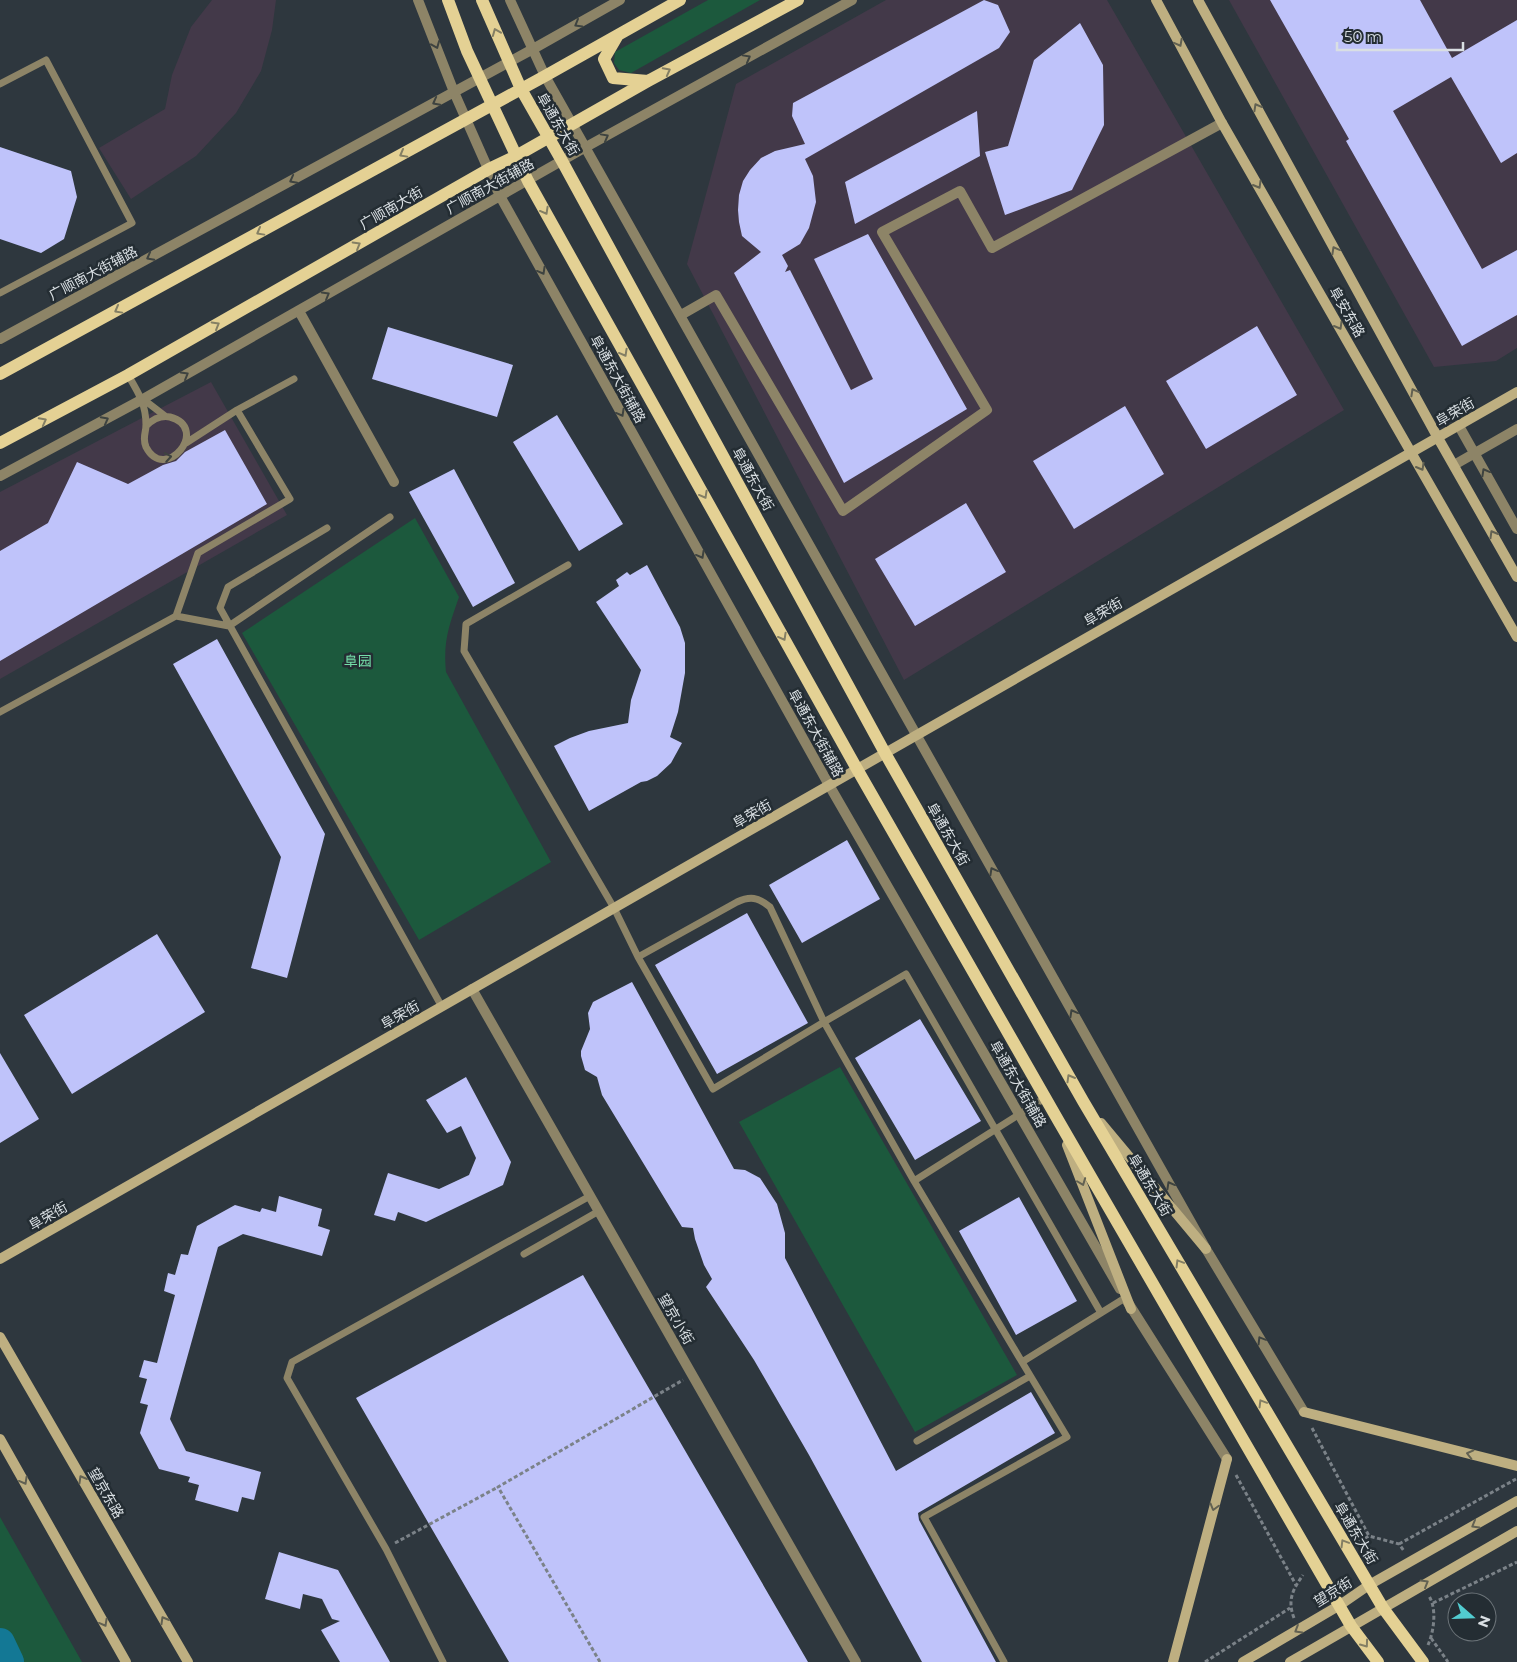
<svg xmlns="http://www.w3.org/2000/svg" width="1517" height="1662" viewBox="0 0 1517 1662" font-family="Montserrat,'Noto Sans SC',sans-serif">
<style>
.commercial{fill:#433949}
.green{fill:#1c593d}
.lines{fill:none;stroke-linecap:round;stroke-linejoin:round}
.river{stroke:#137895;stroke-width:30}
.building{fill:#bfc3fa}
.path{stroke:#7b8288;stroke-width:3;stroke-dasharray:4 2.5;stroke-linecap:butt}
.lane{stroke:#8d8467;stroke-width:7}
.street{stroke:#8d8467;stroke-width:10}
.secondary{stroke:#beaf81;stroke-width:10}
.primary{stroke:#e4d194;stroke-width:12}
.oneway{stroke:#3e4340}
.oneway2{stroke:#847f64}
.oneway3{stroke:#626152}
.labels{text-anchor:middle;stroke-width:5;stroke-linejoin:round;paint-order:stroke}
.street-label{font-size:14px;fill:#d9dfe3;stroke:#242d33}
.park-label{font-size:14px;fill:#74dea9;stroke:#242d33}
</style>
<rect width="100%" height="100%" fill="#2e373e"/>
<!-- commercial -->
<path class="commercial" d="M 212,0 L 276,0 L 272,30 L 261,71 L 236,113 L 196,156 L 131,199 L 99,148 L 165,109 L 172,75 L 191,27 Z
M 886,0 L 1107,0 L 1344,410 L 904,680 L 687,264 L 736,84 Z
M 1229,0 L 1517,0 L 1517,348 L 1496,361 L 1434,367 Z
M 211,382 L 287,515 L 0,679 L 0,492 Z"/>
<!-- green -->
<path class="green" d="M 708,0 L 760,0 L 631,73 L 619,70 L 614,63 L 615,52 Z
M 415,518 L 459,597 C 449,626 443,641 446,672 L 551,862 L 419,940 L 242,633 Z
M 840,1067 L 1017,1375 L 915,1432 L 739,1122 Z
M 0,1517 L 82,1662 L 0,1662 Z"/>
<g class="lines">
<!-- river -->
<path class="river" d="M 0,1643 L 9,1662"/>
</g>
<!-- building -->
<path class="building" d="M 984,0 L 998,5 L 1010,32 L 999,48 L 805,159 L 813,176 L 816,202 L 809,228 L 800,244 L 782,255 L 788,266 L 785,272 L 790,270 L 851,390 L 873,379 L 814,259 L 868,234 L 967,409 L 844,483 L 734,273 L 761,252 L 742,236 L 739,222 L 738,210 L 739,195 L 743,181 L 750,170 L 761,158 L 775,151 L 805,144 L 792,116 L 793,103 Z
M 1270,0 L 1420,0 L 1452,58 L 1517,20 L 1517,153 L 1501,163 L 1451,77 L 1393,111 L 1482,269 L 1517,250 L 1517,315 L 1462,346 L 1346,141 L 1349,139 Z
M 1080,23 L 1103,65 L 1104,125 L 1072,190 L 1005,215 L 985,152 L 1008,146 L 1034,60 Z
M 977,111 L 980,156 L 855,224 L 845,182 Z
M 0,147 L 71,171 L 77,197 L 64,239 L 41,253 L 0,239 Z
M 1257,326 L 1297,395 L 1206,449 L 1166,381 Z
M 388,327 L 513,365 L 497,417 L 372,379 Z
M 1125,406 L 1164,474 L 1074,529 L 1033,461 Z
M 557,415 L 623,524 L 579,551 L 513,442 Z
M 225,430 L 267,504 L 0,661 L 0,551 L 48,523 L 77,462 L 128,484 L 163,465 L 176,461 L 185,452 Z
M 454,469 L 515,583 L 473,607 L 409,492 Z
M 966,503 L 1006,572 L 915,626 L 875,559 Z
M 647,565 L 680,627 L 685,643 L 685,673 L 678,712 L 670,737 L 682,743 L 671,763 L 657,776 L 647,781 L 641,782 L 589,811 L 554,746 L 570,738 L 589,731 L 628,723 L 631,700 L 641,670 L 596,602 L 619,586 L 616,580 L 627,572 L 630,575 Z
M 217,639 L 325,834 L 287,978 L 251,968 L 281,857 L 173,664 Z
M 847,840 L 880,899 L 802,943 L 769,885 Z
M 747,913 L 808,1023 L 717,1074 L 655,965 Z
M 157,934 L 205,1012 L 72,1094 L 24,1015 Z
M 632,982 L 734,1169 L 745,1170 L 760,1178 L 777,1204 L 785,1233 L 785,1258 L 896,1471 L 1031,1392 L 1055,1433 L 918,1513 L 919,1520 L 996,1662 L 922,1662 L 809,1455 L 754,1360 L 706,1287 L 712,1279 L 704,1265 L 695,1239 L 693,1228 L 682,1227 L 602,1095 L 597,1077 L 585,1070 L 581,1056 L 581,1051 L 590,1029 L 588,1013 L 593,1002 Z
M 920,1019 L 981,1121 L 915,1160 L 855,1058 Z
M 0,1053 L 39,1119 L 0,1143 Z
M 466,1077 L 511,1162 L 503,1185 L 426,1222 L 398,1212 L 395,1221 L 374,1215 L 388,1173 L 439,1189 L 469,1175 L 476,1158 L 461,1126 L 447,1133 L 426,1100 Z
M 279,1196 L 322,1209 L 318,1226 L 330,1230 L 322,1256 L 243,1234 L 218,1247 L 170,1419 L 186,1451 L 261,1472 L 254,1500 L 242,1497 L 238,1512 L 195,1500 L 199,1485 L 188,1482 L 190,1477 L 159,1469 L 140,1433 L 148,1405 L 140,1403 L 147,1379 L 139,1377 L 144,1360 L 157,1363 L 175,1295 L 164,1291 L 168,1273 L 175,1275 L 181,1254 L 188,1255 L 197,1226 L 235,1205 L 260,1212 L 262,1208 L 276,1212 Z
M 1019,1197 L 1077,1301 L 1016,1335 L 959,1231 Z
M 583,1275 L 808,1662 L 509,1662 L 356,1398 Z
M 279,1552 L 338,1570 L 390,1662 L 340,1662 L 321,1630 L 340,1621 L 332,1619 L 322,1599 L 303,1594 L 300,1609 L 265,1599 Z"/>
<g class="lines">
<!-- path -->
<path class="path" d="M 1312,1428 L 1369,1536
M 1236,1475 L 1296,1585
M 1359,1541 L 1369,1536 L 1399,1544 L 1404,1551
M 395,1543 L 498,1487
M 1399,1544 L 1516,1479
M 1433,1603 L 1517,1562
M 1294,1618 C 1287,1600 1293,1589 1303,1575
M 1431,1638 L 1448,1662
M 1428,1645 C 1434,1631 1437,1609 1429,1596
M 600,1662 L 498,1487 L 683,1380
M 1205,1662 L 1290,1608"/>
<!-- lane -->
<path class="lane" d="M 0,84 L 46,60 L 132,223 L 0,293
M 128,375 C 138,392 146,404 146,425 C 146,433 142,438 146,447 C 165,484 211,428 170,417 C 160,415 153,419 146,426
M 143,399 L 165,416
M 237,410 L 294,379
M 327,528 L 228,587 L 220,608 L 442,1007
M 568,565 L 466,624 L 464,651 L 614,908 L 638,957 L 737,902 C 750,896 758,897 770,907 L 824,1022 L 713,1089 L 638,957
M 176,616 L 229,626 L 390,517
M 0,712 L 176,616 L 198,553 L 290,499 L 237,410 L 186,443
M 914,1181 L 1045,1098
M 524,1254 L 599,1211
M 1101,1313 L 906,974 L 824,1022 L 914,1181 L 1022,1362 L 1125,1298
M 917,1441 L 1030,1376
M 443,1662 L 386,1549 L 287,1378 L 292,1362 L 590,1196
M 1004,1662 L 924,1517 L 1067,1437 L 1022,1362"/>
<!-- street -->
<path class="street" d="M 418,0 L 454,92 L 500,196 L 829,785 L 1120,1289
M 510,0 L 545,76 L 1206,1249 L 1304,1412
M 299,311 L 394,482
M 681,315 L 716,295 L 843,511 L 987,410 L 882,232 L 960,191 L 992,248 L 1222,123
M 0,339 L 533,49 L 620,0
M 1459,426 L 1517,529
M 1454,465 L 1517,429
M 0,476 L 143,399 L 586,147 L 852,0
M 472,989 L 856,1662
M 1127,1301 L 1227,1459"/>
<!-- secondary -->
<path class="secondary" d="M 1156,0 L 1222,123 L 1517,637
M 1198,0 L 1438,438 L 1517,577
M 1101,1123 L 1206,1249
M 1067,1145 L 1131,1309
M 0,1259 L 1517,392
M 0,1337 L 188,1662
M 1304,1412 L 1517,1466
M 0,1439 L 126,1662
M 1173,1662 L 1227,1459
M 1243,1662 L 1340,1605 L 1369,1585 L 1517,1501
M 1290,1662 L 1517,1531"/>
<!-- primary -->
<path class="primary" d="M 448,0 L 467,51 L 528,181 L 857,769 L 1058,1120 L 1351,1626 L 1378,1662
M 482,0 L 521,89 L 562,161 L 885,753 L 1083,1101 L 1383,1608 L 1423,1662
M 618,35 L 604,59 L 613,78 L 648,81
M 0,374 L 545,76 L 680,0
M 0,443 L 128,375 L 489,169 L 516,156 L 648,81 L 798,0"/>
</g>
<!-- one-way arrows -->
<defs><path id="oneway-chevron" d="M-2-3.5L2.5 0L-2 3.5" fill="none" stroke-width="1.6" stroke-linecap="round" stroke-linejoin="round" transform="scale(1.25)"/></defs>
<g class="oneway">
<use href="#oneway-chevron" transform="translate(578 24) rotate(150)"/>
<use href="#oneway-chevron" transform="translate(436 45) rotate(68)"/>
<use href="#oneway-chevron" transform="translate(747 58) rotate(-29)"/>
<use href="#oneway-chevron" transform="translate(436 102) rotate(152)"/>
<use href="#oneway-chevron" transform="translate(605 137) rotate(-29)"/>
<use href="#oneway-chevron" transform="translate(293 180) rotate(152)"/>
<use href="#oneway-chevron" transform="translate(150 257) rotate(152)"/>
<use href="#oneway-chevron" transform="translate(542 271) rotate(61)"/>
<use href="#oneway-chevron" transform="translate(326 295) rotate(-30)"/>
<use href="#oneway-chevron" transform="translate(185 375) rotate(-30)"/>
<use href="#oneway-chevron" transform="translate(621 413) rotate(61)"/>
<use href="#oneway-chevron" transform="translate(105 420) rotate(-28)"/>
<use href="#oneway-chevron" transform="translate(168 457) rotate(-10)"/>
<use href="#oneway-chevron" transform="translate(1485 472) rotate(-119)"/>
<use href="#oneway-chevron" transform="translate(701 555) rotate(61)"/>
<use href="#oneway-chevron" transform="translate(993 871) rotate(-119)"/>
<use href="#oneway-chevron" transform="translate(1073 1013) rotate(-119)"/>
<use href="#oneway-chevron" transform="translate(1170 1185) rotate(-119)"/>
<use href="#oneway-chevron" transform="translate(1261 1340) rotate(-121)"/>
</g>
<g class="oneway2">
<use href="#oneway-chevron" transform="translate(496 32) rotate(-112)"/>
<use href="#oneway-chevron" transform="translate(667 71) rotate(-28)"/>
<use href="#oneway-chevron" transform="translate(403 154) rotate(151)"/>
<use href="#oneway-chevron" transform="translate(545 211) rotate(61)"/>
<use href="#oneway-chevron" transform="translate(260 232) rotate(151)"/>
<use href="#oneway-chevron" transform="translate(357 245) rotate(-30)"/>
<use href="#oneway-chevron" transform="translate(118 310) rotate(151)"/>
<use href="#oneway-chevron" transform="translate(216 325) rotate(-30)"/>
<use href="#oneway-chevron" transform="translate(624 353) rotate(61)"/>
<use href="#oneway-chevron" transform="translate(43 421) rotate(-28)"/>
<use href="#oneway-chevron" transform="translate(704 495) rotate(61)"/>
<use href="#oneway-chevron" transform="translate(783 637) rotate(61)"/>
<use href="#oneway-chevron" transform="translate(1070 1078) rotate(-120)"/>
<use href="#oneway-chevron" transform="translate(1179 1263) rotate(-121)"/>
<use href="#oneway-chevron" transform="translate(1262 1403) rotate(-121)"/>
<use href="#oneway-chevron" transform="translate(1344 1543) rotate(-121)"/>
<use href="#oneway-chevron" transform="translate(1365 1644) rotate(54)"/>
</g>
<g class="oneway3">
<use href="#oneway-chevron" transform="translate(1179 43) rotate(62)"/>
<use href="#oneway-chevron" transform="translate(1257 107) rotate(-119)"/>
<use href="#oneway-chevron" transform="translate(1258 185) rotate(60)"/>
<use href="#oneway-chevron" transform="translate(1335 250) rotate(-119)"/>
<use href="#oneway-chevron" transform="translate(1339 326) rotate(60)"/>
<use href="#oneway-chevron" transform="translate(1414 392) rotate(-119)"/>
<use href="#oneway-chevron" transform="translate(1421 467) rotate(60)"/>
<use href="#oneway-chevron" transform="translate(1493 534) rotate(-120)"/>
<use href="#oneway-chevron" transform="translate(1082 1182) rotate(69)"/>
<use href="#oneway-chevron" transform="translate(1470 1454) rotate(-166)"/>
<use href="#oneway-chevron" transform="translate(82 1479) rotate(-120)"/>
<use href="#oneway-chevron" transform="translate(24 1481) rotate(61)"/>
<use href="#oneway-chevron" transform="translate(1214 1507) rotate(105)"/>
<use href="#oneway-chevron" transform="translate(1475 1525) rotate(150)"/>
<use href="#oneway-chevron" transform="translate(1425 1583) rotate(-30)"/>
<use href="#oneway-chevron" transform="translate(164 1620) rotate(-120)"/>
<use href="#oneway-chevron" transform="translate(104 1623) rotate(61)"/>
<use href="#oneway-chevron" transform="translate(1298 1630) rotate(149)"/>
</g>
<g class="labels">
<!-- street labels -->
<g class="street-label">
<text transform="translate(558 124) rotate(60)" y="5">阜通东大街</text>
<text transform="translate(490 186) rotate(-29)" y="5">广顺南大街辅路</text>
<text transform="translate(391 208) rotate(-30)" y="5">广顺南大街</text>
<text transform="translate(93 273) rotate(-28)" y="5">广顺南大街辅路</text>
<text transform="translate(1347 312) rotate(60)" y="5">阜安东路</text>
<text transform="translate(618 379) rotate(61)" y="5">阜通东大街辅路</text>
<text transform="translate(1455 412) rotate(-30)" y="5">阜荣街</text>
<text transform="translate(753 479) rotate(61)" y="5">阜通东大街</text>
<text transform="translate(1103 612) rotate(-30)" y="5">阜荣街</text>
<text transform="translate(816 733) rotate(61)" y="5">阜通东大街辅路</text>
<text transform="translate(752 814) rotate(-30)" y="5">阜荣街</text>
<text transform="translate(948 834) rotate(60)" y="5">阜通东大街</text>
<text transform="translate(400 1015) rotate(-30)" y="5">阜荣街</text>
<text transform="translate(1018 1084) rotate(60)" y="5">阜通东大街辅路</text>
<text transform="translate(1150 1185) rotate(59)" y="5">阜通东大街</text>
<text transform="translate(48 1216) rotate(-30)" y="5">阜荣街</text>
<text transform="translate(676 1319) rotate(60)" y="5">望京小街</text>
<text transform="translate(106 1493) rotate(60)" y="5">望京东路</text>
<text transform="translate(1356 1533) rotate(59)" y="5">阜通东大街</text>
<text transform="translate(1333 1592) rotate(-32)" y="5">望京街</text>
</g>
<!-- park labels -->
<g class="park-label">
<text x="358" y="666">阜园</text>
</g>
</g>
<!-- north arrow -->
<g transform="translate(1472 1617) rotate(110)"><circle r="24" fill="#242d33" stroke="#6c7479"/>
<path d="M0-4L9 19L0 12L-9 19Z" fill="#52ccd0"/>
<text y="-8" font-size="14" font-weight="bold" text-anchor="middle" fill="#d9dfe3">N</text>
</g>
<!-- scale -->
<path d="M1337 42v8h126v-8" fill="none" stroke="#d9dfe3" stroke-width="2.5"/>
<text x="1344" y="42" font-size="15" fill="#d9dfe3" stroke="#242d33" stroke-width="4" paint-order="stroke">50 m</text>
</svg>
